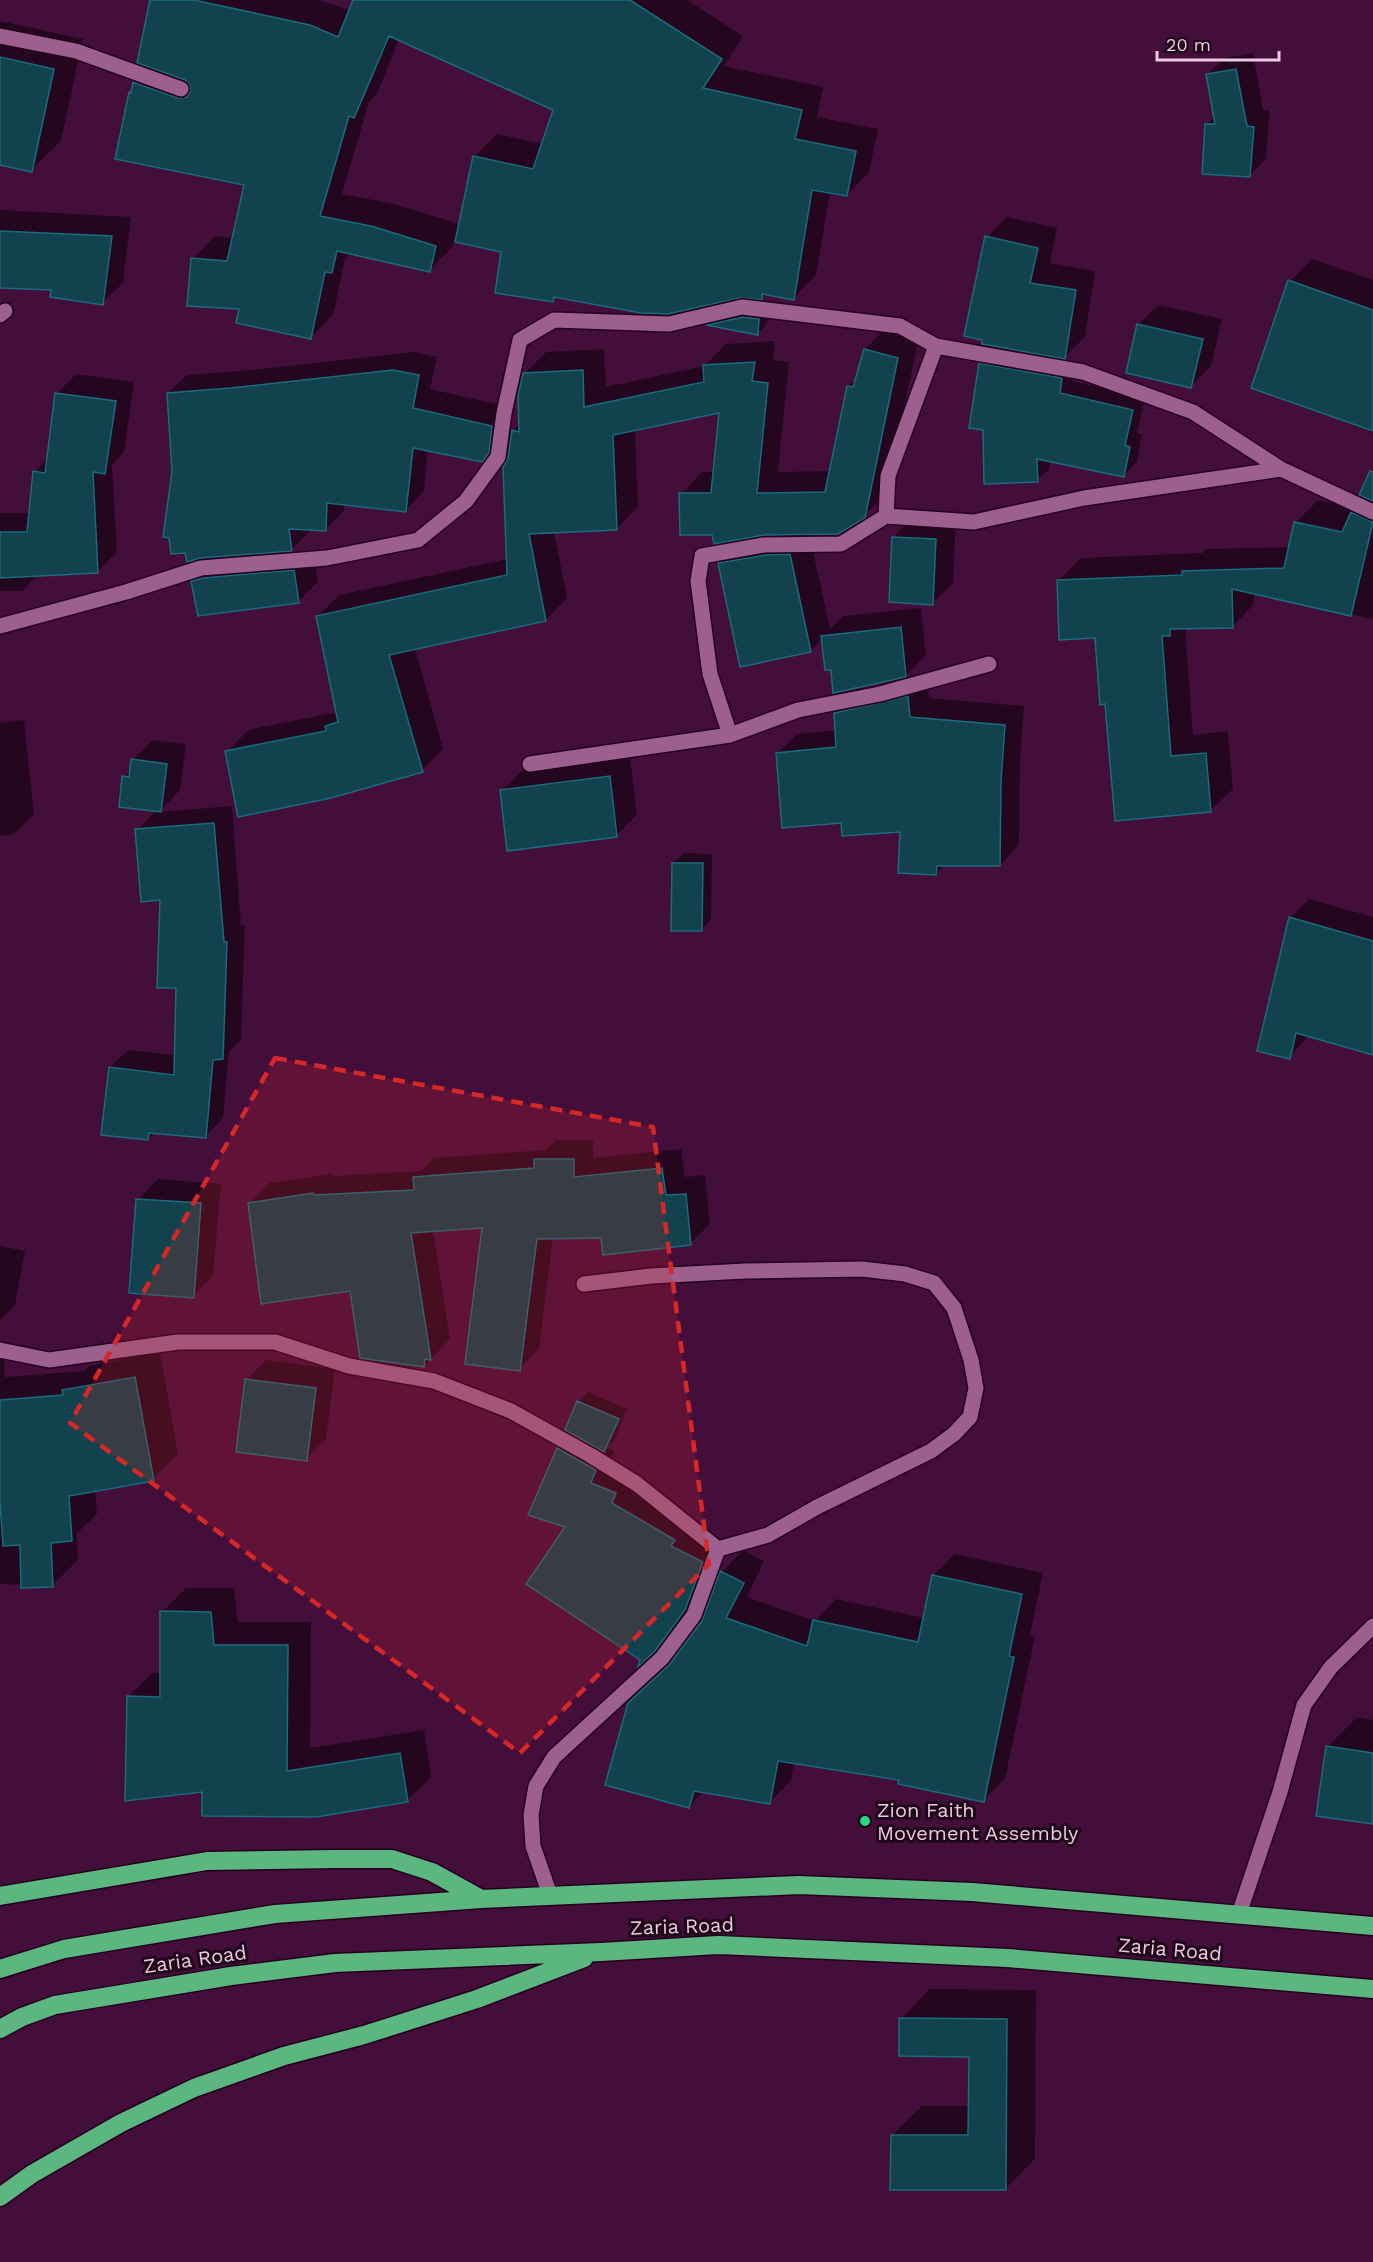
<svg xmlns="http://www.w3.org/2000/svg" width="1373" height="2262" viewBox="0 0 1373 2262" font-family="'Work Sans',sans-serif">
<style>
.shadow{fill:#0007;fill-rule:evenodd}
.building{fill:#11424d;stroke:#196c7e;stroke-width:1.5}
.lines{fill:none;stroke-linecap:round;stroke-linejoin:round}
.minor-casing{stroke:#24001e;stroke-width:18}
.highway-casing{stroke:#24001e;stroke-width:21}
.minor{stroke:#9c5f8e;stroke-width:15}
.highway{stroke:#5bb680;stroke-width:18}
.marked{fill:#d62828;fill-opacity:0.2;stroke:#d62828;stroke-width:4.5;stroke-dasharray:12 8;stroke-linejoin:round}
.poi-dot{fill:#2ad884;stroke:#1e0719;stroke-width:2}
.labels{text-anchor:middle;stroke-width:6;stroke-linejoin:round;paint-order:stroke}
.poi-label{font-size:20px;fill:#ebc9e2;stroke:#1e0719;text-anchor:start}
.street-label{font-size:20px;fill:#ebc9e2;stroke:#1e0719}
</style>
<rect width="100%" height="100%" fill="#440e3b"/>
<!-- shadow -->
<path class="shadow" d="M 152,0 L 318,0 L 350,10 L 355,0 L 687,0 L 743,36 L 724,66 L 823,87 L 817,117 L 878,129 L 869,172 L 847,195 L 830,192 L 816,275 L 794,298 L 766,294 L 761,298 L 557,296 L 553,300 L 503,250 L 454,240 L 452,248 L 430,270 L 351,253 L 345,259 L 333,315 L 311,337 L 241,307 L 193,259 L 215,236 L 234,238 L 246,184 L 130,93 L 135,83 L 151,66 ZM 399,39 L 555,110 L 543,144 L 497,134 L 474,157 L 460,224 L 394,204 L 342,194 L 369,102 L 377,94 ZM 147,85 L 186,99 L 185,102 L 147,89 Z
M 0,21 L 83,39 L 61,141 L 31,170 L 0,164 Z
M 1253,53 L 1263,110 L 1270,110 L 1266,159 L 1249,176 L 1207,124 L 1215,116 L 1207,75 L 1224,58 Z
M 0,210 L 131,217 L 123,283 L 102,303 L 53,289 L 0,286 Z
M 1007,217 L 1057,228 L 1050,263 L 1095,271 L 1085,337 L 1065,357 L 984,339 L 987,237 Z
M 1312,259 L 1373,280 L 1373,433 L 1357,424 L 1290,281 Z
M 1158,305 L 1222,319 L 1211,366 L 1191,386 L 1138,325 Z
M 768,310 L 767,324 L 757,334 L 709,325 L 717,316 Z
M 886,328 L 919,337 L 886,494 L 864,516 L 809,533 L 830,629 L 843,616 L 921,608 L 926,655 L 906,675 L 833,668 L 823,638 L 810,651 L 719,564 L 739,544 L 786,535 L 786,533 L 713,534 L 681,494 L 702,472 L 714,472 L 721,411 L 635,429 L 638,507 L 616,529 L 554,532 L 567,598 L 546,620 L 415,648 L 443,749 L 422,770 L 227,752 L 248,730 L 337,712 L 318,616 L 339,595 L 508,559 L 509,459 L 513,431 L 520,423 L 524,374 L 546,352 L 604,349 L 606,387 L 704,366 L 726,344 L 775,341 L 773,360 L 789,362 L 778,472 L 831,471 L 848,386 L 858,377 L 865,349 Z
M 993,351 L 1074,366 L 1072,381 L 1145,398 L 1137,433 L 1142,434 L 1137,462 L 1124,475 L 1050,460 L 1050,468 L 1037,481 L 980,364 Z
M 413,352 L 437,357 L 430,389 L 510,407 L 501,442 L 482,460 L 428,450 L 424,491 L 406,510 L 344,504 L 344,511 L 326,529 L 309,528 L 310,531 L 291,550 L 173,472 L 168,393 L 187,375 L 251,370 Z
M 76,374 L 134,382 L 124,452 L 112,465 L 117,552 L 98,571 L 39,574 L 22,591 L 0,591 L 0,513 L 30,513 L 35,472 L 48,458 L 57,393 Z
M 1373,469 L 1373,619 L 1254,593 L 1254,604 L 1232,627 L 1185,627 L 1193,735 L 1228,731 L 1233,789 L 1210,811 L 1106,703 L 1097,637 L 1058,581 L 1081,558 L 1202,553 L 1206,549 L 1290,547 L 1296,522 L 1318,500 L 1357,509 L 1368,498 L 1361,494 Z
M 914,517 L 956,519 L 953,583 L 933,603 L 893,537 Z
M 314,551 L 318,582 L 298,602 L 193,582 L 213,562 L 224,558 Z
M 927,678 L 929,698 L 1024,706 L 1020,761 L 1019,845 L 1000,865 L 944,865 L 936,873 L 902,830 L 842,821 L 777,754 L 797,734 L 837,730 L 836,713 L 855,694 Z
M 24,720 L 34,814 L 14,834 L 0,836 L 0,723 Z
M 153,740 L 186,744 L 180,790 L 159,812 L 232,806 L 241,925 L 245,925 L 241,1040 L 229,1051 L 223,1118 L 206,1136 L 154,1132 L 148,1139 L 110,1067 L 128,1050 L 176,1055 L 178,987 L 162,899 L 137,830 L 157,810 L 124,777 L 131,770 L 133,760 Z
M 630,757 L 637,815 L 617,835 L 502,791 L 522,771 Z
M 683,853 L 712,854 L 711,920 L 701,930 L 673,863 Z
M 1309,899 L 1373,917 L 1373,1054 L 1309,1035 L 1290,1057 L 1290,918 Z
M 556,1140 L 593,1140 L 593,1158 L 681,1149 L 685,1177 L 705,1175 L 710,1224 L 690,1244 L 603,1237 L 553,1237 L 539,1349 L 519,1369 L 484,1226 L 433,1230 L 450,1339 L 424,1366 L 352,1290 L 250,1203 L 269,1183 L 333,1174 L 333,1176 L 421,1171 L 434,1158 L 546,1150 Z
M 158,1179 L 221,1184 L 213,1276 L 193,1296 L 138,1199 Z
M 0,1246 L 25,1251 L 15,1305 L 0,1320 Z
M 4,1348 L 5,1377 L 84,1371 L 89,1366 L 160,1352 L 178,1454 L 153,1479 L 95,1490 L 97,1514 L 76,1534 L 78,1560 L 52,1586 L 0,1584 L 0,1349 Z
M 266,1360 L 335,1369 L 326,1439 L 306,1459 L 246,1380 Z
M 588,1392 L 627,1409 L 614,1441 L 607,1447 L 614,1451 L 609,1464 L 721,1543 L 704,1590 L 673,1631 L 641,1659 L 568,1526 L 530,1514 L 558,1449 L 574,1433 L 567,1429 L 579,1401 Z
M 743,1550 L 764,1561 L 747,1597 L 815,1621 L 836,1599 L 924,1618 L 933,1576 L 955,1554 L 1043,1573 L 1030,1635 L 1035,1636 L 1005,1779 L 983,1800 L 901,1778 L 794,1762 L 791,1781 L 769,1803 L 704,1791 L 689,1806 L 629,1703 L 674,1660 L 703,1622 L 722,1572 Z
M 186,1588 L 234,1588 L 238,1622 L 311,1622 L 310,1748 L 424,1730 L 431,1777 L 407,1801 L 204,1790 L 128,1697 L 152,1673 L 161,1673 L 162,1612 Z
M 1357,1717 L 1373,1720 L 1373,1822 L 1327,1747 Z
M 930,1989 L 1036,1990 L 1035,2159 L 1005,2189 L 892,2135 L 922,2106 L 970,2106 L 971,2055 L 901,2019 Z"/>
<!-- building -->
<path class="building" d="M 150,0 L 194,0 L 310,25 L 338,37 L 353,0 L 630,0 L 722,59 L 703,88 L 802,110 L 795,139 L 856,151 L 847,196 L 812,190 L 794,300 L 762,294 L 762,300 L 740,298 L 668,314 L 641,313 L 554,297 L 553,302 L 495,293 L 501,252 L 455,242 L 473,156 L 533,169 L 553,110 L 389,36 L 354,118 L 349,116 L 320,216 L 371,226 L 436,246 L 430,272 L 337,251 L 332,273 L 325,272 L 311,339 L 236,323 L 239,309 L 187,306 L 191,258 L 227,261 L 244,185 L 115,159 L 129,92 L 131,93 L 133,82 L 178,98 L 187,97 L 190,92 L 190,87 L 185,80 L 137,63 Z
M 0,57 L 54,69 L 32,172 L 0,165 Z
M 1236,69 L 1247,126 L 1254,127 L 1250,177 L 1202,174 L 1205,124 L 1215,124 L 1206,74 Z
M 0,231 L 112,236 L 103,305 L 50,297 L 51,290 L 0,288 Z
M 985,236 L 1038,248 L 1030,283 L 1076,290 L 1065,359 L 982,344 L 982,340 L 964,336 Z
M 1288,280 L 1373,310 L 1373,431 L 1251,388 Z
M 743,317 L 759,319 L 758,335 L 706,325 Z
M 1137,324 L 1203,339 L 1191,388 L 1126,373 Z
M 864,349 L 898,358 L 865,518 L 838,534 L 764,535 L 714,544 L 712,535 L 680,535 L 679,493 L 711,493 L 719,413 L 613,435 L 617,530 L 529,534 L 546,621 L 389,655 L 423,772 L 331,798 L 238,817 L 225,751 L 326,731 L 325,726 L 338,722 L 316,616 L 507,575 L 503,467 L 508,458 L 512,430 L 519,432 L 518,396 L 523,373 L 583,370 L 584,407 L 704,382 L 703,365 L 755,362 L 752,381 L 768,383 L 757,493 L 825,492 L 847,386 L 853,387 Z
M 979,363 L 1062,378 L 1060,393 L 1133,410 L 1125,445 L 1130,447 L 1124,477 L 1037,459 L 1038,482 L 984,484 L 983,430 L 969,428 Z
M 393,370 L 419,375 L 413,408 L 492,426 L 489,453 L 482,462 L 413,448 L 406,512 L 327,503 L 326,531 L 289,529 L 292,551 L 200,558 L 187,562 L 185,553 L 171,554 L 169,538 L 163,537 L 172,472 L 167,393 L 231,388 Z
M 55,393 L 116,401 L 105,474 L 93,472 L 98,573 L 0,578 L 0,532 L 27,532 L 33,471 L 45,473 Z
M 1370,471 L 1373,472 L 1373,501 L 1359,495 Z
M 1351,512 L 1373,522 L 1351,616 L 1232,589 L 1233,628 L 1170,629 L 1170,636 L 1162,636 L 1171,756 L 1206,753 L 1211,812 L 1115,821 L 1105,704 L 1100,705 L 1095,638 L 1059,640 L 1057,580 L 1182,575 L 1182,571 L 1284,568 L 1294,522 L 1342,532 Z
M 892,537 L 936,539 L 933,605 L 889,602 Z
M 790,554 L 811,652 L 740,667 L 718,563 L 765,555 Z
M 294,570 L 299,603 L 198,616 L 191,581 L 203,578 Z
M 901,627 L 906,677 L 833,693 L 831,670 L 825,670 L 821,636 Z
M 908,696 L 910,717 L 1005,725 L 1001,781 L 1000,866 L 937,866 L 936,875 L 898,873 L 900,832 L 842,836 L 841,823 L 782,828 L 776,753 L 836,747 L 834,713 Z
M 131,759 L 167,764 L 161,812 L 119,807 L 122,776 L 129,777 Z
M 610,776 L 617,837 L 507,851 L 500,790 Z
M 214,823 L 224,942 L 227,942 L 223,1059 L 213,1060 L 206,1138 L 149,1133 L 148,1140 L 101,1135 L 109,1067 L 174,1075 L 176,988 L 157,988 L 160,900 L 141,902 L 135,829 Z
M 672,863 L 703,863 L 702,931 L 671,931 Z
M 1289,917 L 1373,941 L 1373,1055 L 1296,1033 L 1290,1059 L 1257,1051 Z
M 534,1159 L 574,1159 L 574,1177 L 662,1168 L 666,1195 L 686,1194 L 691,1245 L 603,1255 L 601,1238 L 537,1239 L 520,1371 L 465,1364 L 482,1228 L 411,1233 L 431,1360 L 425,1359 L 424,1367 L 360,1358 L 350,1291 L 261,1304 L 248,1203 L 313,1193 L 314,1195 L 414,1190 L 413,1177 L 534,1168 Z
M 136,1199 L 201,1203 L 194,1298 L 129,1293 Z
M 135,1377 L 154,1481 L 69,1496 L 72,1541 L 51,1543 L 53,1587 L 21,1588 L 20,1545 L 3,1546 L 0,1502 L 0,1400 L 63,1395 L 62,1390 Z
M 245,1379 L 316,1388 L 307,1461 L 236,1452 Z
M 577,1401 L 619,1419 L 604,1452 L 565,1430 Z
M 557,1448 L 596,1470 L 591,1483 L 616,1493 L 612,1503 L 675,1540 L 671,1546 L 703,1562 L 685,1610 L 655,1651 L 638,1667 L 640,1660 L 526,1584 L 565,1527 L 528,1515 Z
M 720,1571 L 744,1583 L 726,1618 L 807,1646 L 813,1620 L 918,1642 L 932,1575 L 1022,1594 L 1009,1656 L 1014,1657 L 984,1802 L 898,1784 L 899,1780 L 778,1761 L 770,1804 L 694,1791 L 689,1808 L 605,1785 L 628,1703 L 669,1665 L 702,1621 Z
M 160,1611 L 211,1612 L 214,1645 L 288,1645 L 287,1771 L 400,1753 L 408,1802 L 316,1817 L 202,1816 L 202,1792 L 125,1801 L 127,1696 L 160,1697 Z
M 1326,1746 L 1373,1753 L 1373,1824 L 1316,1816 Z
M 899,2018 L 1007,2019 L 1006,2190 L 890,2190 L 891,2135 L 968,2135 L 969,2057 L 899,2056 Z"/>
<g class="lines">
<defs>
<path id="minor" d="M 0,36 L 76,51 L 181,89
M 0,315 L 5,311
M 936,346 L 888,476 L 886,516 L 841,544 L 764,545 L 702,556 L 698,581 L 710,674 L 730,735 L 798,710 L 880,694 L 989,664
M 886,516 L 974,522 L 1084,498 L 1281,469
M 0,626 L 126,592 L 201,568 L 327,558 L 418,540 L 466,501 L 498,457 L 504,413 L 520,340 L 554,320 L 669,324 L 742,307 L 900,326 L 936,346 L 1083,372 L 1193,412 L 1281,469 L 1373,512
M 530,764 L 730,735
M 0,1350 L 49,1360 L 178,1342 L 275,1342 L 349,1366 L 434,1381 L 511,1411 L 590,1455 L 637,1484 L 718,1549
M 550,1895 L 533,1846 L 531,1815 L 536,1786 L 554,1757 L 662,1658 L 694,1615 L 718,1549 L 768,1535 L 817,1507 L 931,1451 L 954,1434 L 970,1417 L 976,1388 L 971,1360 L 954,1308 L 934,1283 L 905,1274 L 862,1269 L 745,1271 L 651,1276 L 584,1284
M 1239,1914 L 1280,1792 L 1304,1705 L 1331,1667 L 1373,1626"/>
<path id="highway" d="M 0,1896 L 207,1861 L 334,1859 L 392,1859 L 432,1872 L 481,1899
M 0,1969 L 64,1949 L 275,1914 L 481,1899 L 799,1885 L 972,1892 L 1373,1926
M 0,2029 L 22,2017 L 55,2005 L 231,1976 L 335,1963 L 601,1952 L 718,1945 L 1008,1958 L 1373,1989
M 0,2197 L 32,2174 L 121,2123 L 194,2088 L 284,2056 L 364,2035 L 477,1999 L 584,1958"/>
</defs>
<!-- minor casing -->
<use href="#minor" class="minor-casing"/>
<!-- highway casing -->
<use href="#highway" class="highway-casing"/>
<!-- minor -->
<use href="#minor" class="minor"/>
<!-- highway -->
<use href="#highway" class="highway"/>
</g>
<!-- marked area -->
<path class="marked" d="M 275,1058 L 653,1127 L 709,1564 L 520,1753 L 70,1423 Z"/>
<!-- markers -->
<circle class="poi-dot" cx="865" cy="1821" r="6"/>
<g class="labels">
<!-- poi labels -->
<g class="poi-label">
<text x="877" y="1817">Zion Faith<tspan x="877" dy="23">Movement Assembly</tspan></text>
</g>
<!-- street labels -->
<g class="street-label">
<text transform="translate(682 1926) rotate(-2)" y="7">Zaria Road</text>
<text transform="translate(1170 1949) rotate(5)" y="7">Zaria Road</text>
<text transform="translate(195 1959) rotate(-8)" y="7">Zaria Road</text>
</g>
</g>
<!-- scale -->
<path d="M1157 51v9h122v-9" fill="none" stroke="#ebc9e2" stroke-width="3"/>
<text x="1166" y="51" font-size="18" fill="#ebc9e2" stroke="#1e0719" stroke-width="4.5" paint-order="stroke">20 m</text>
</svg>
